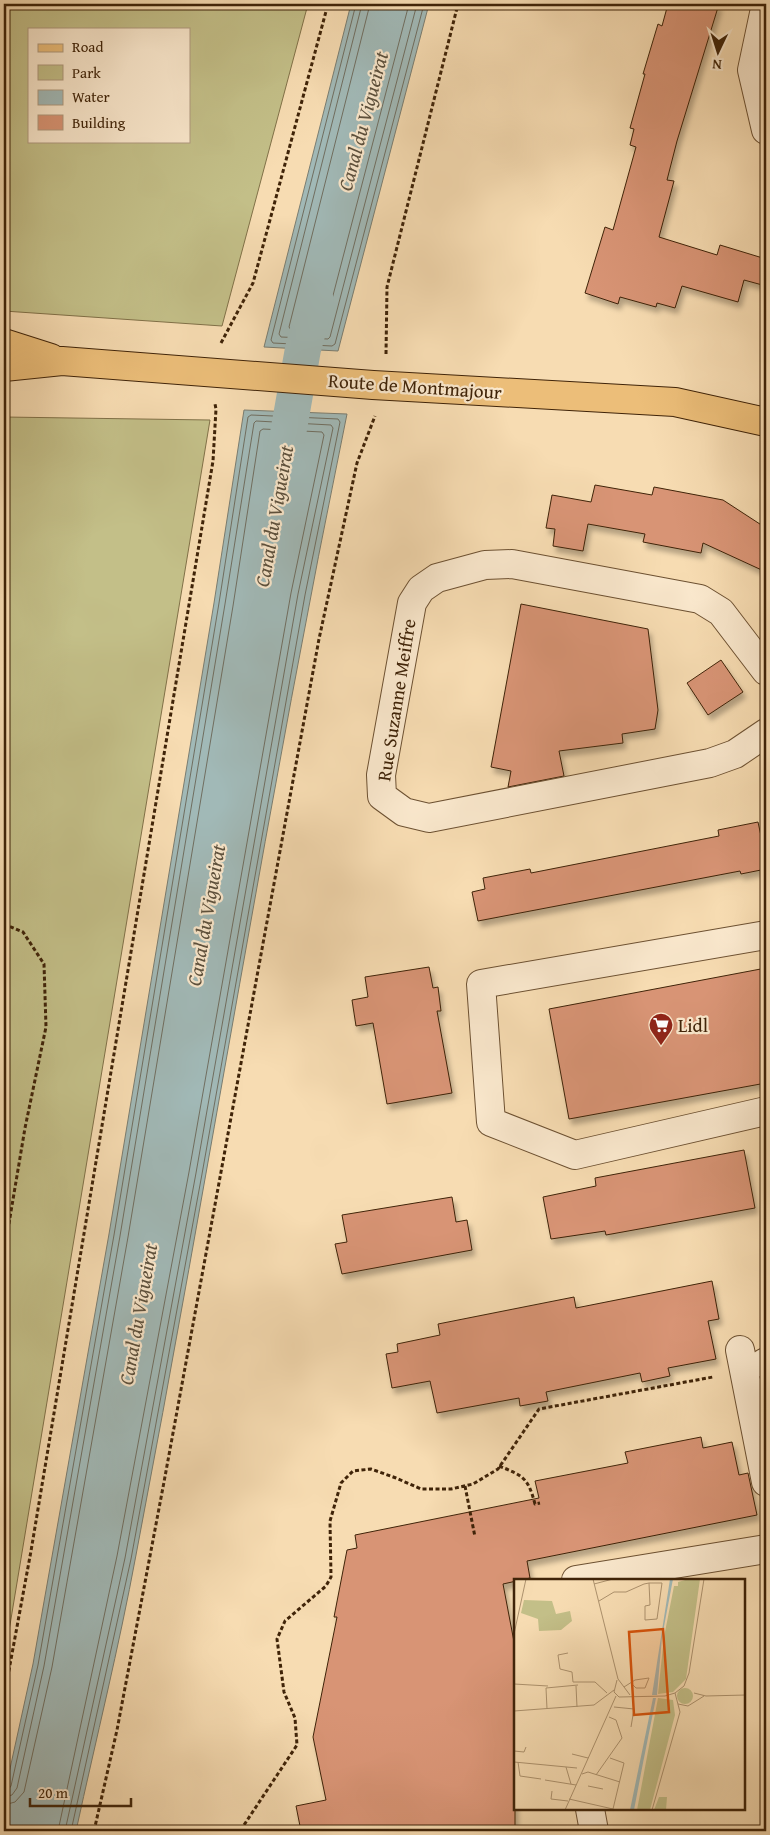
<svg xmlns="http://www.w3.org/2000/svg" width="770" height="1835" viewBox="0 0 770 1835" font-family="'Gentium Book Plus',serif">
<style>
.green{fill:#c3bf88;stroke:#817148;fill-rule:evenodd}
.water{fill:#a1b9b7;stroke:#7a7d71}
.lines{fill:none;stroke-linecap:round;stroke-linejoin:round}
.shore{stroke:#706e60;stroke-width:1}
.canal{stroke:#a1b9b7;stroke-width:36}
.building{fill:#d89474;stroke:#3f2308;filter:url(#shadow)}
.minor-casing{stroke:#6d5132;stroke-width:30}
.major-casing{stroke:#3f2308;stroke-width:30}
.path{stroke:#3f2308;stroke-width:3;stroke-dasharray:4 2.5;stroke-linecap:butt}
.minor{stroke:#fae8cd;stroke-width:28}
.major{stroke:#ecbe79;stroke-width:28}
.labels{text-anchor:middle;stroke-width:4.5;stroke-linejoin:round;paint-order:stroke}
.street-label{font-size:19px;fill:#3f2308;stroke:#fae8cd}
.poi-label{font-size:19px;fill:#3f2308;stroke:#fae8cd;text-anchor:start}
.water-label{font-size:20px;font-style:italic;fill:#5c503d;stroke:#fae8cd}
.inset-road{fill:none;stroke:#ad926e;stroke-width:1}
.view{fill:#d7540c;fill-opacity:0.15;stroke:#d7540c;stroke-width:2.5}
.inset-edge{fill:none;stroke:#3f2308;stroke-width:2.5}
</style>
<defs>
<filter id="shadow"><feDropShadow dx="3" dy="5.5" stdDeviation="2.5" flood-color="#0004"/></filter>
</defs>
<rect width="100%" height="100%" fill="#f7dcb2"/>
<filter id="stains"><feTurbulence type="fractalNoise" baseFrequency=".004" numOctaves="4"/><feColorMatrix values="0 0 0 0 .2 0 0 0 0 .09 0 0 0 0 .02 0 0 0 .5 -.17"/></filter>
<radialGradient id="worn" r=".72"><stop offset=".6" stop-color="#630" stop-opacity="0"/><stop offset="1" stop-color="#630" stop-opacity=".3"/></radialGradient>
<!-- green -->
<path class="green" d="M 4,4 L 308,4 L 222,326 L 4,311 ZM 29,29 L 189,29 L 189,141 L 29,141 Z
M 4,417 L 210,420 L 4,1661 Z"/>
<!-- water -->
<path class="water" d="M 351,4 L 429,4 L 338,351 L 264,347 Z
M 244,410 L 347,414 C 269,793 209,1175 136,1555 C 119,1647 96,1739 76,1831 L 4,1831 L 4,1796 L 33,1664 L 109,1234 L 214,603 Z"/>
<g class="lines">
<!-- shore -->
<path class="shore" d="M 356,4 L 271,340 L 273,343 L 332,346 L 335,344 L 424,4
M 362,4 L 279,334 L 281,337 L 328,339 L 330,337 L 417,4
M 370,4 L 289,327 L 291,330 L 322,331 L 324,330 L 409,4
M 4,1791 L 8,1790 L 11,1786 L 38,1665 L 114,1235 L 219,603 L 248,417 L 251,415 L 338,419 L 340,422 L 305,595 L 202,1174 L 131,1559 L 71,1831
M 4,1797 L 12,1795 L 17,1788 L 44,1666 L 120,1236 L 225,604 L 254,423 L 256,421 L 331,425 L 333,428 L 298,594 L 196,1173 L 125,1558 L 65,1831
M 4,1805 L 15,1802 L 24,1792 L 52,1667 L 128,1237 L 233,606 L 260,431 L 263,429 L 322,432 L 324,435 L 291,593 L 189,1172 L 117,1556 L 58,1831"/>
<!-- canal -->
<path class="canal" d="M 283,462 L 303,349 L 316,301"/>
</g>
<!-- building -->
<path class="building" d="M 668,4 L 719,4 L 677,141 L 667,180 L 674,181 L 659,237 L 717,255 L 720,245 L 766,259 L 766,286 L 744,280 L 738,302 L 682,286 L 675,308 L 657,303 L 656,307 L 620,297 L 618,304 L 585,293 L 605,227 L 613,230 L 636,147 L 630,145 L 634,129 L 630,128 L 645,74 L 643,74 L 658,24 L 662,26 Z
M 595,485 L 652,495 L 654,487 L 723,500 L 766,528 L 766,572 L 703,543 L 701,553 L 643,542 L 645,534 L 588,524 L 583,551 L 553,546 L 555,529 L 546,528 L 552,495 L 591,502 Z
M 521,604 L 648,629 L 658,710 L 655,729 L 622,734 L 623,743 L 559,751 L 564,776 L 508,787 L 511,771 L 491,767 Z
M 721,660 L 743,692 L 708,715 L 687,683 Z
M 758,822 L 761,836 L 766,835 L 766,869 L 741,874 L 740,871 L 478,921 L 472,892 L 485,889 L 483,878 L 530,869 L 531,873 L 719,836 L 718,830 Z
M 429,967 L 433,988 L 438,987 L 441,1011 L 437,1011 L 452,1093 L 387,1104 L 373,1023 L 356,1026 L 352,1000 L 368,997 L 365,977 Z
M 766,968 L 766,1083 L 569,1119 L 549,1009 Z
M 744,1150 L 755,1208 L 606,1235 L 605,1231 L 551,1239 L 543,1197 L 596,1186 L 595,1178 Z
M 452,1197 L 456,1222 L 467,1220 L 472,1250 L 342,1274 L 335,1244 L 347,1242 L 342,1215 Z
M 712,1281 L 719,1319 L 708,1321 L 716,1359 L 668,1368 L 670,1376 L 642,1382 L 640,1373 L 546,1392 L 548,1401 L 520,1406 L 519,1398 L 437,1413 L 430,1381 L 392,1388 L 386,1354 L 398,1352 L 397,1344 L 440,1335 L 438,1324 L 574,1297 L 576,1308 Z
M 701,1437 L 703,1448 L 732,1442 L 739,1475 L 748,1473 L 757,1515 L 527,1561 L 530,1578 L 503,1584 L 515,1647 L 515,1831 L 301,1831 L 296,1806 L 326,1800 L 313,1737 L 337,1617 L 334,1617 L 347,1550 L 357,1548 L 355,1535 L 539,1498 L 535,1481 L 628,1463 L 625,1452 Z"/>
<g class="lines">
<defs>
<path id="minor" d="M 766,4 L 752,70 L 766,130
M 766,671 L 721,612 L 700,599 L 512,564 L 485,565 L 437,578 L 421,589 L 412,603 L 381,775 L 382,796 L 404,812 L 429,818 L 710,763 L 735,754 L 766,733
M 766,935 L 481,984 L 491,1122 L 575,1155 L 766,1111
M 740,1350 L 766,1482
M 764,1363 L 766,1362
M 576,1580 L 766,1549
M 590,1809 L 594,1831"/>
<path id="major" d="M 4,343 L 51,358
M 4,367 L 62,361 L 373,385 L 675,402 L 766,422"/>
</defs>
<!-- minor casing -->
<use href="#minor" class="minor-casing"/>
<!-- major casing -->
<use href="#major" class="major-casing"/>
<!-- path -->
<path class="path" d="M 221,343 L 253,283 L 328,4
M 386,354 L 387,287 L 458,4
M 4,924 L 23,932 L 44,964 L 46,1027 L 25,1128 L 4,1253
M 499,1466 C 524,1476 528,1478 535,1504 L 540,1503
M 465,1486 L 475,1537
M 4,1697 L 31,1551 L 213,461 L 216,409 L 215,404
M 94,1831 L 117,1730 L 164,1482 L 319,639 L 357,463 L 375,416
M 242,1831 L 244,1825 L 297,1745 L 295,1718 L 284,1692 L 277,1639 L 285,1621 L 326,1586 L 331,1577 L 330,1521 L 341,1483 L 353,1471 L 371,1469 L 396,1478 L 421,1489 L 451,1489 L 473,1484 L 498,1469 L 539,1409 L 713,1377"/>
<!-- minor -->
<use href="#minor" class="minor"/>
<!-- major -->
<use href="#major" class="major"/>
</g>
<!-- icons -->
<defs>
<symbol id="supermarket-pin" viewBox="-11 -11 22 30"><path d="M0 17L-7.5 6A9.5 9.5 0 1 1 7.5 6Z" fill="#8f2418" stroke="#fae8cd"/><path d="M-6-5.5h2.5l.6 2H6L4.5 2H-2.5L-4.4-4H-6ZM-1.5 3.2a1.3 1.3 0 1 0 .1 0ZM3 3.2a1.3 1.3 0 1 0 .1 0Z" fill="#fff"/></symbol>
</defs>
<g fill-rule="evenodd">
<use href="#supermarket-pin" x="647" y="1011" width="28" height="38"/>
</g>
<g class="labels">
<!-- street labels -->
<g class="street-label">
<text transform="translate(415 386) rotate(4)" y="7">Route de Montmajour</text>
<text transform="translate(396 700) rotate(-81)" y="7">Rue Suzanne Meiffre</text>
</g>
<!-- poi labels -->
<g class="poi-label">
<text x="678" y="1032">Lidl</text>
</g>
<!-- water labels -->
<g class="water-label">
<text transform="translate(363 121) rotate(-75)" y="7">Canal du Vigueirat</text>
<text transform="translate(274 516) rotate(-80)" y="7">Canal du Vigueirat</text>
<text transform="translate(206 915) rotate(-80)" y="7">Canal du Vigueirat</text>
<text transform="translate(138 1314) rotate(-80)" y="7">Canal du Vigueirat</text>
</g>
</g>
<!-- overview -->
<g transform="translate(514 1579)">
<rect width="231" height="231" fill="#f7dcb2"/>
<path d="M 175,0 L 186,0 L 172,100 L 159,113 L 144,115 L 150,58 L 160,7 L 164,7 L 164,3 ZM 10,21 L 38,22 L 42,35 L 56,32 L 58,42 L 47,51 L 25,52 L 24,40 L 7,34 ZM163 117a8 8 0 1 1 16 0a8 8 0 1 1-16 0ZM 144,119 L 159,121 L 161,136 L 136,231 L 123,231 ZM 145,218 L 153,218 L 152,231 L 140,231 Z" fill="#c3bf88"/>
<path d="M 156,0 L 159,0 L 148,58 L 143,116 L 138,116 ZM 139,119 L 142,119 L 129,184 L 120,231 L 116,231 Z" fill="#a1b9b7"/>
<path class="inset-road" d="M 79,0 L 104,100 L 116,116M 80,5 L 99,0M 85,22 L 100,13 L 112,13 L 130,5 L 135,4 L 148,4 L 143,40 L 131,41 L 131,27 L 136,26 L 135,4M 0,55 L 12,0M 54,74 L 44,76 L 46,90 L 58,93 L 59,103 L 81,103 L 93,114M 103,101 L 100,113 L 105,118 L 151,117 L 161,114M 0,105 L 34,107M 62,107 L 63,128M 110,108 L 121,101 L 135,99 L 131,109 L 122,109 L 117,104M 180,114 L 192,117 L 232,116M 164,125 L 174,127 L 190,117M 100,128 L 120,130 L 117,148M 33,130 L 32,109 L 64,106M 0,132 L 80,126 L 100,111M 0,172 L 10,173 L 12,168M 58,175 L 74,179M 0,183 L 63,189M 4,183 L 6,197 L 27,200M 52,188 L 57,205M 68,195 L 74,193 L 106,203M 82,196 L 108,159 L 102,141 L 95,138M 31,201 L 62,206M 74,207 L 89,210M 38,212 L 37,220 L 54,222M 55,220 L 99,230 L 110,184 L 96,179M 51,231 L 102,117M 138,231 L 166,133 L 161,114 L 170,107 L 175,94 L 190,0"/>
<path class="view" d="M 149,50 L 155,133 L 120,136 L 115,53 Z"/>
<rect width="231" height="231" class="inset-edge"/>
</g>
<!-- margin -->
<rect width="770" height="1835" fill="none" stroke="#f7dcb2" stroke-width="20"/>
<rect x="5" y="5" width="760" height="1825" fill="none" stroke="#3f2308" stroke-width="2.5"/>
<rect x="10" y="10" width="750" height="1815" fill="none" stroke="#3f2308"/>
<!-- legend -->
<rect x="28" y="28" width="162" height="115" fill="#fae8cd" stroke="#af997e"/>
<rect x="38" y="44" width="25" height="8" fill="#ecbe79" stroke="#af997e"/>
<text x="72" y="52" font-size="15" fill="#3f2308">Road</text>
<rect x="38" y="65" width="25" height="15" fill="#c3bf88" stroke="#af997e"/>
<text x="72" y="78" font-size="15" fill="#3f2308">Park</text>
<rect x="38" y="90" width="25" height="15" fill="#a1b9b7" stroke="#af997e"/>
<text x="72" y="102" font-size="15" fill="#3f2308">Water</text>
<rect x="38" y="115" width="25" height="15" fill="#d89474" stroke="#af997e"/>
<text x="72" y="128" font-size="15" fill="#3f2308">Building</text>
<!-- north arrow -->
<g transform="translate(718 52) rotate(184)" stroke="#fae8cd" stroke-width="4" paint-order="stroke">
<path d="M0-4L9 19L0 12L-9 19Z" fill="#3f2308"/>
<text y="-8" font-size="14" font-weight="bold" text-anchor="middle" fill="#3f2308">N</text>
</g>
<!-- scale -->
<path d="M30 1798v8h101v-8" fill="none" stroke="#3f2308" stroke-width="2.5"/>
<text x="38" y="1798" font-size="15" fill="#3f2308" stroke="#fae8cd" stroke-width="4" paint-order="stroke">20 m</text>
<rect width="100%" height="100%" filter="url(#stains)"/>
<rect width="100%" height="100%" fill="url(#worn)"/>
</svg>
